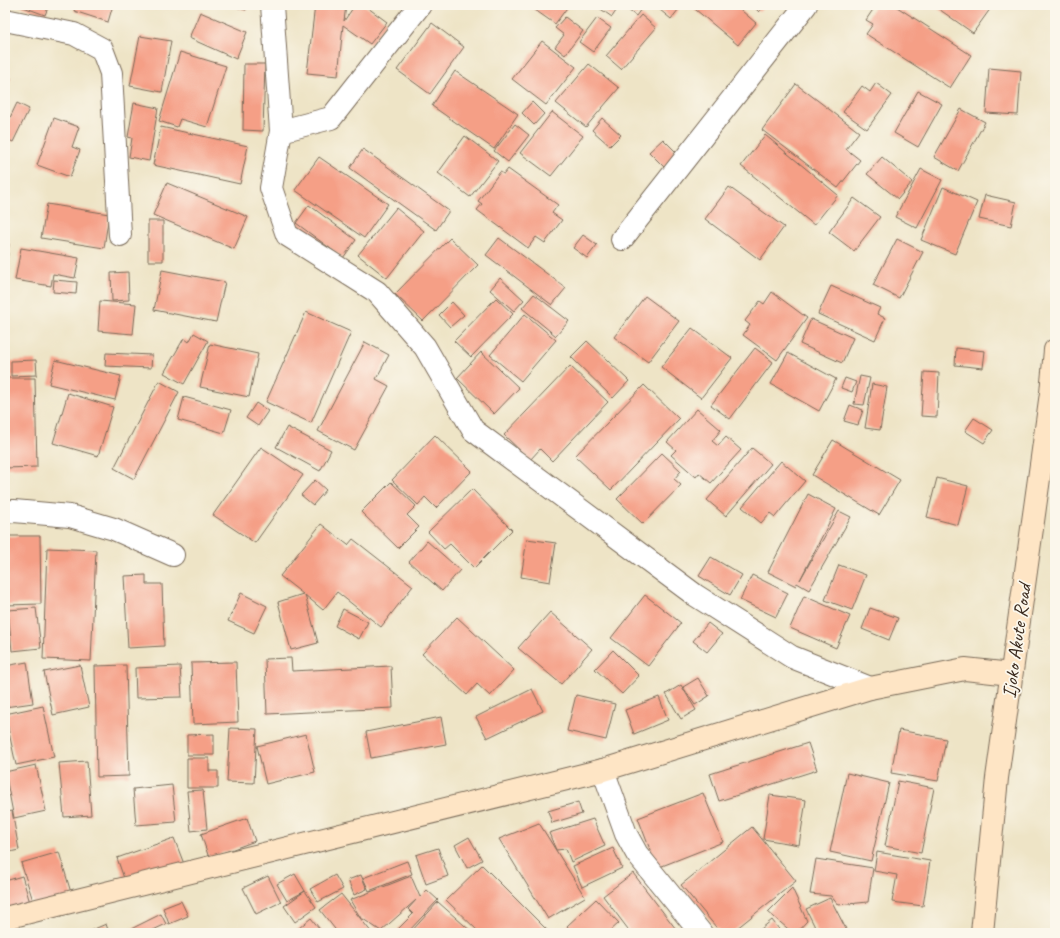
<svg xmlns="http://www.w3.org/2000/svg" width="1060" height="938" viewBox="0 0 1060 938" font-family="Caveat,sans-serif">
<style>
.building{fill:#f59f86}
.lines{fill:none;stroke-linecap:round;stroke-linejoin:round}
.street-casing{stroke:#7a6b59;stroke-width:24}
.secondary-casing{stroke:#7a6b59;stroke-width:24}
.street{stroke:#fff;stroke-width:22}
.secondary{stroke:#fee5c5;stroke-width:22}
.labels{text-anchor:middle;stroke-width:3.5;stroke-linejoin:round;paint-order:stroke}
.street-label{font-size:20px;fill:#3b2a1e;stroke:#fbf7ec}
</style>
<rect width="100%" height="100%" fill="#fbf7ec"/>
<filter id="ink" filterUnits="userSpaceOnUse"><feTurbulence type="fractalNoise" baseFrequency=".025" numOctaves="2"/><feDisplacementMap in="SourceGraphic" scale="8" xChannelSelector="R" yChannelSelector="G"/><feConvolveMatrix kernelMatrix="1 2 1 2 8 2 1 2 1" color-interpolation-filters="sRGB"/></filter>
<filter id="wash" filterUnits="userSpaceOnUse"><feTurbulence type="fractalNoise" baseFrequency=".012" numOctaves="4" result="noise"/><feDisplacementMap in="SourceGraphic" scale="16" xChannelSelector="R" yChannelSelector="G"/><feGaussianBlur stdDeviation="0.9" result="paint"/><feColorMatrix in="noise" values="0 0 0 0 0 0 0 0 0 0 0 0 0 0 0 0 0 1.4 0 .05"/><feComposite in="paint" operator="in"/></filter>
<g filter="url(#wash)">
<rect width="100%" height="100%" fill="#eee4c6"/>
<g id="blocks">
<!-- building -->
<path class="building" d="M 18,5 L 49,5 L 45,15 Z
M 76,5 L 113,5 L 108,22 L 74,11 Z
M 230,5 L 247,5 L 246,10 Z
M 315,5 L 346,5 L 344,21 L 355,5 L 364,5 L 387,22 L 370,44 L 343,25 L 338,76 L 307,73 Z
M 528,5 L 569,5 L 555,24 Z
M 595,5 L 620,5 L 612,17 Z
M 625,5 L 644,5 L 636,16 L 624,7 Z
M 654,5 L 682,5 L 671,19 Z
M 690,5 L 735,5 L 756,23 L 738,45 Z
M 752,5 L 765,5 L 759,12 Z
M 876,5 L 894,5 L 971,55 L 950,88 L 866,34 L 873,24 L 866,20 Z
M 933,5 L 993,5 L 973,33 Z
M 200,12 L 247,32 L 236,59 L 189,38 Z
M 641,15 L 656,28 L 621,69 L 606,56 Z
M 565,17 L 583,31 L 565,55 L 555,47 L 564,35 L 555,28 Z
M 597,18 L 611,28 L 593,52 L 579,42 Z
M 432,23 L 464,47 L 430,94 L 397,70 Z
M 140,36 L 171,41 L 162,92 L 130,86 Z
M 542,41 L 576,67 L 546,105 L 512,79 Z
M 180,52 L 226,66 L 207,127 L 180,119 L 177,127 L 159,121 Z
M 244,64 L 265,64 L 263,131 L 243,130 Z
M 589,64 L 619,88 L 586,127 L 556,103 Z
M 989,68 L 1021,71 L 1018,115 L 986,113 Z
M 455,71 L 518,114 L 494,149 L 432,106 Z
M 5,76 L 11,78 L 5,92 Z
M 876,83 L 892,95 L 867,129 L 843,112 L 862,86 L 870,92 Z
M 796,84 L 859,132 L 846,149 L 860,160 L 838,188 L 762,130 Z
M 918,91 L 942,104 L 918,147 L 894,133 Z
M 532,102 L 544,114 L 534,125 L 522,113 Z
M 17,103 L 29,109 L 13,142 L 5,138 L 5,128 Z
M 134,103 L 158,108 L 149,161 L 129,157 L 132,138 L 128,137 Z
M 961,109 L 985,122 L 958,171 L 934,157 Z
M 552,112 L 583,136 L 551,176 L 520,153 Z
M 54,118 L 79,127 L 72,147 L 80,150 L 70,177 L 37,165 Z
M 602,118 L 621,135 L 610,146 L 592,130 Z
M 515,124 L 529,135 L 508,162 L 494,151 Z
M 161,127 L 248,146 L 240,184 L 153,165 Z
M 765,135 L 838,195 L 814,225 L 741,166 Z
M 465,136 L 498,161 L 470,197 L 438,173 Z
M 663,139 L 678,154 L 664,167 L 649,152 Z
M 363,149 L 449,211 L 436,230 L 350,168 Z
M 319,157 L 388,204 L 364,238 L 295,190 Z
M 882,157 L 912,182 L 898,199 L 867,174 Z
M 508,169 L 558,205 L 552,213 L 562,220 L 545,243 L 536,237 L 528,248 L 477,210 L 482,204 L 478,201 L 500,172 L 504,174 Z
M 921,169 L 942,180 L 917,228 L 895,217 Z
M 167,183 L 248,217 L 234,249 L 153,215 Z
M 729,187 L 784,227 L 760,260 L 705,219 Z
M 943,187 L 977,202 L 955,254 L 921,240 Z
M 985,195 L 1016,202 L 1011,226 L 979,219 Z
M 854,198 L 880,217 L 854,251 L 829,232 Z
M 47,204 L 109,214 L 104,248 L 41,238 Z
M 309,205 L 356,240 L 343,258 L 296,223 Z
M 396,208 L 424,231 L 387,278 L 358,255 Z
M 148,221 L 163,221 L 163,261 L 148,261 Z
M 583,235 L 597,245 L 587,258 L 573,248 Z
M 450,238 L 478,265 L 423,321 L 395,294 Z
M 499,238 L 566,288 L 552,305 L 486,255 Z
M 897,239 L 923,252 L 899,298 L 873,285 Z
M 5,244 L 9,244 L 6,270 L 5,270 Z
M 21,248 L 79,258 L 75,278 L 53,274 L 51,286 L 15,280 Z
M 162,270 L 225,282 L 216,322 L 154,310 Z
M 128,272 L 129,300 L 112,301 L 111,273 Z
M 500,278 L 524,300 L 514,311 L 490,290 Z
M 54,280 L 77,282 L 76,294 L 53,292 Z
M 831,286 L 880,308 L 877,314 L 885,318 L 875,340 L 818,314 Z
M 772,292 L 807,318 L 777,360 L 743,335 L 750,325 L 745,321 L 760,301 L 764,304 Z
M 534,294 L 569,321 L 556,336 L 522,308 Z
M 645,296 L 679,321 L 648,362 L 614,337 Z
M 496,298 L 513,314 L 471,357 L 454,341 Z
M 100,301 L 136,304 L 133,334 L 98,331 Z
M 452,302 L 464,315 L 450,327 L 439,315 Z
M 306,312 L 351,332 L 311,423 L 266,402 Z
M 525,314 L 556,340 L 521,381 L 490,355 Z
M 811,319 L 853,338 L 842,363 L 800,344 Z
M 692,328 L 732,358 L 701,398 L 661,367 Z
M 194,333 L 208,341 L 184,384 L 164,373 L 184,338 L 189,342 Z
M 587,341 L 629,381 L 613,398 L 571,357 Z
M 365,342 L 389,355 L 376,379 L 389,386 L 354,450 L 318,431 Z
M 210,344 L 258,354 L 249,397 L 200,387 Z
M 755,348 L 773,362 L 730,419 L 711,405 Z
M 956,348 L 985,351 L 983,368 L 955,365 Z
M 481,352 L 519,388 L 494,414 L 457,378 Z
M 106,353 L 152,355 L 151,368 L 105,366 Z
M 788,353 L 836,379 L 819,411 L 771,384 Z
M 36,360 L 37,375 L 11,376 L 11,361 Z
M 55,360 L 121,376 L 115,400 L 49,384 Z
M 570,366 L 608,402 L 552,461 L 540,449 L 530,460 L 504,435 Z
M 924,372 L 939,373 L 937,417 L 921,416 Z
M 860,376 L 870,378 L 864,405 L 854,404 Z
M 5,378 L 35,378 L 37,467 L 5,468 Z
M 845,378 L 856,382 L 852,392 L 841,388 Z
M 159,381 L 179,392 L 134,479 L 114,468 Z
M 872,384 L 887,387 L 880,430 L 865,428 Z
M 644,385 L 679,419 L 611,490 L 575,456 Z
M 68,393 L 113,407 L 98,456 L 53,443 Z
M 184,397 L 231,410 L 224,433 L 178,420 Z
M 256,403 L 268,411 L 258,426 L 246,418 Z
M 850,405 L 863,410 L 858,425 L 844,421 Z
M 697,409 L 721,430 L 712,441 L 718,446 L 726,437 L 741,450 L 711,483 L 699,473 L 696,477 L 671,455 L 676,450 L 667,442 Z
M 974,418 L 993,430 L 984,443 L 965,431 Z
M 287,427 L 331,450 L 320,471 L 276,447 Z
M 435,435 L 472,471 L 436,508 L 425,497 L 418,505 L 392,480 Z
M 833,440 L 900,480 L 879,515 L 812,475 Z
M 261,447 L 303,475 L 255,543 L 213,515 Z
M 752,448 L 771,464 L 726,516 L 707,500 Z
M 662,453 L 681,471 L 674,479 L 681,485 L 643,524 L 617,499 Z
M 781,461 L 805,481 L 775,517 L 770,513 L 761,523 L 742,507 Z
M 937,478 L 968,486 L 958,525 L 927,517 Z
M 315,480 L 326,490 L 313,505 L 301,495 Z
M 391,482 L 416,506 L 407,515 L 419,527 L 398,548 L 361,512 Z
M 472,489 L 512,530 L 474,568 L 450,544 L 444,549 L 428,532 Z
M 808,494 L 836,509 L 800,580 L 839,511 L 851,517 L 809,590 L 797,583 L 796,586 L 768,572 Z
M 321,524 L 348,545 L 353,539 L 413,586 L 381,627 L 337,592 L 323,610 L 305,595 L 318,643 L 291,650 L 278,602 L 303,594 L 280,576 Z
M 5,536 L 40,536 L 41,604 L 6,605 Z
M 527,539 L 556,543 L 550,582 L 521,577 Z
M 427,541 L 460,570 L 442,591 L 409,562 Z
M 47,548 L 96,550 L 91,661 L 43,659 Z
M 711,557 L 742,575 L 730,595 L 699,576 Z
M 839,565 L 866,575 L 852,610 L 825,600 Z
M 146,575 L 146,584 L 162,584 L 164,646 L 128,648 L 124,576 Z
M 752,575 L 788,593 L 776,617 L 740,600 Z
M 241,593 L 267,606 L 254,633 L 228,621 Z
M 645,595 L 681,623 L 648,666 L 611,638 Z
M 804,596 L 850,616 L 836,648 L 790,628 Z
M 36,608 L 41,648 L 12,651 L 8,610 Z
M 870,608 L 898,618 L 889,640 L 862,629 Z
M 343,609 L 368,622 L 359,639 L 335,626 Z
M 550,612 L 592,649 L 561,684 L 518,648 Z
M 457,617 L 514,670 L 490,696 L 477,684 L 467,695 L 422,654 Z
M 708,623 L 722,634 L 707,652 L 693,641 Z
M 613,650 L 639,676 L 622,694 L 595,669 Z
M 291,658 L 292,671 L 391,666 L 393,708 L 267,714 L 265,659 Z
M 27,662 L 33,703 L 5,707 L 5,666 Z
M 236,662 L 238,722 L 193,724 L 191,663 Z
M 80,665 L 89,707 L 53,715 L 44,672 Z
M 126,665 L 129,776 L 97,777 L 95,666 Z
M 180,666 L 182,697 L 136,698 L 135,668 Z
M 698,678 L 709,696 L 695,705 L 683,687 Z
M 681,685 L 696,710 L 681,719 L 666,694 Z
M 532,689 L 543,711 L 487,738 L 476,717 Z
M 576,695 L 615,704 L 606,740 L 567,731 Z
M 659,697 L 668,720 L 634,734 L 625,710 Z
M 43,706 L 54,757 L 16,765 L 5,714 Z
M 441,717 L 446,744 L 371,758 L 366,732 Z
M 230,728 L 257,729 L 254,783 L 227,782 Z
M 899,730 L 946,739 L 938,781 L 891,773 Z
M 214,734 L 214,755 L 187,755 L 187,735 Z
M 306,734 L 315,772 L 266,784 L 257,746 Z
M 808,743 L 817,770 L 719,801 L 710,774 Z
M 187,758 L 209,758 L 209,771 L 218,771 L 218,788 L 187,788 Z
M 87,761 L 91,815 L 64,817 L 59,763 Z
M 36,765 L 46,811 L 14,818 L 5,772 Z
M 847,773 L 889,783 L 871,861 L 830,852 Z
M 898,781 L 934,788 L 921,853 L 885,846 Z
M 172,785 L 176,822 L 136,825 L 133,789 Z
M 203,790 L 207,829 L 191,831 L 187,791 Z
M 703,793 L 723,842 L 657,868 L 638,818 Z
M 770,795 L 806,800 L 799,845 L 763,839 Z
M 578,802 L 582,814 L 552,823 L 548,811 Z
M 12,811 L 19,850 L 5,853 L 5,812 Z
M 247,818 L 255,841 L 209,858 L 201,834 Z
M 593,819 L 605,846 L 571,862 L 566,849 L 556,850 L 549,833 Z
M 539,823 L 585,897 L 548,919 L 499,839 Z
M 752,827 L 796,881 L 731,933 L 721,933 L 681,885 Z
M 469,837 L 482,860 L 467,868 L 455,845 Z
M 174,838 L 184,864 L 126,884 L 117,858 Z
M 438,848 L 448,876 L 426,884 L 416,855 Z
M 613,848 L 622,868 L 582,887 L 573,866 Z
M 59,852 L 72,896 L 35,907 L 21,863 Z
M 877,852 L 930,861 L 923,906 L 892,902 L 897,875 L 874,871 Z
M 816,859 L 873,868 L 868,902 L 838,905 L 831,896 L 810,894 Z
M 407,861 L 412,874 L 369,891 L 363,878 Z
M 482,865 L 550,933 L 480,933 L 446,900 Z
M 633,873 L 679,933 L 631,933 L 603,896 Z
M 295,874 L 305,891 L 287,901 L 277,884 Z
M 335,875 L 343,889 L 318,902 L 310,889 Z
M 361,875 L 367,889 L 354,895 L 348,880 Z
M 22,876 L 31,906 L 5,913 L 5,881 Z
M 268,876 L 281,902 L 256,914 L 243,888 Z
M 411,876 L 420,897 L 427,890 L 438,900 L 407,933 L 402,933 L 398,929 L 413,914 L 408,909 L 416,900 L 381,931 L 360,917 L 350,900 Z
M 792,888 L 807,921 L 796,933 L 793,933 L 768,912 Z
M 305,891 L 316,907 L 295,922 L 284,906 Z
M 341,894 L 372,933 L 338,933 L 320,910 Z
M 830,898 L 848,933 L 818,933 L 806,909 Z
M 596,899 L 619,923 L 608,933 L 573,933 L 567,926 Z
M 181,901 L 188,916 L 169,924 L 163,908 Z
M 438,902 L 473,933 L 410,933 Z
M 161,914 L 166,924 L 147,933 L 130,933 L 129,930 Z
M 311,918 L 323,933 L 293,933 Z
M 772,920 L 782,933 L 756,933 Z
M 106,924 L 109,933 L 85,933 Z"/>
</g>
</g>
<g filter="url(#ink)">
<use href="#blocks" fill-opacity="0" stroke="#7a6b59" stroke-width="1"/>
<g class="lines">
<defs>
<path id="street" d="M 272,5 L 281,131 L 271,188 L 287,235 L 377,292 L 425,347 L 473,430 L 695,595 L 792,657 L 870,688
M 5,20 L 74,34 L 102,49 L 111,73 L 120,235
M 281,131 L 331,118 L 420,5
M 622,239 L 806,5
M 5,512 L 14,511 L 70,516 L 114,529 L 173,555
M 603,770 L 626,834 L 637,854 L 701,933"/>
<path id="secondary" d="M 5,918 L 603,770 L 870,688 L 965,669 L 1011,674
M 982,933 L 997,778 L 1051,393 L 1055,350"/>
</defs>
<!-- street casing -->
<use href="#street" class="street-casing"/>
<!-- secondary casing -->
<use href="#secondary" class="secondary-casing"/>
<!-- street -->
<use href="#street" class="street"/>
<!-- secondary -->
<use href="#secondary" class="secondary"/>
</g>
</g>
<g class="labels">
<!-- street labels -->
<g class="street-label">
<text transform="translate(1016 641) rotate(-82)" y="7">Ijoko Akute Road</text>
</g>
</g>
<!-- margin -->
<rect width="1060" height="938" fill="none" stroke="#fbf7ec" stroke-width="20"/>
</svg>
